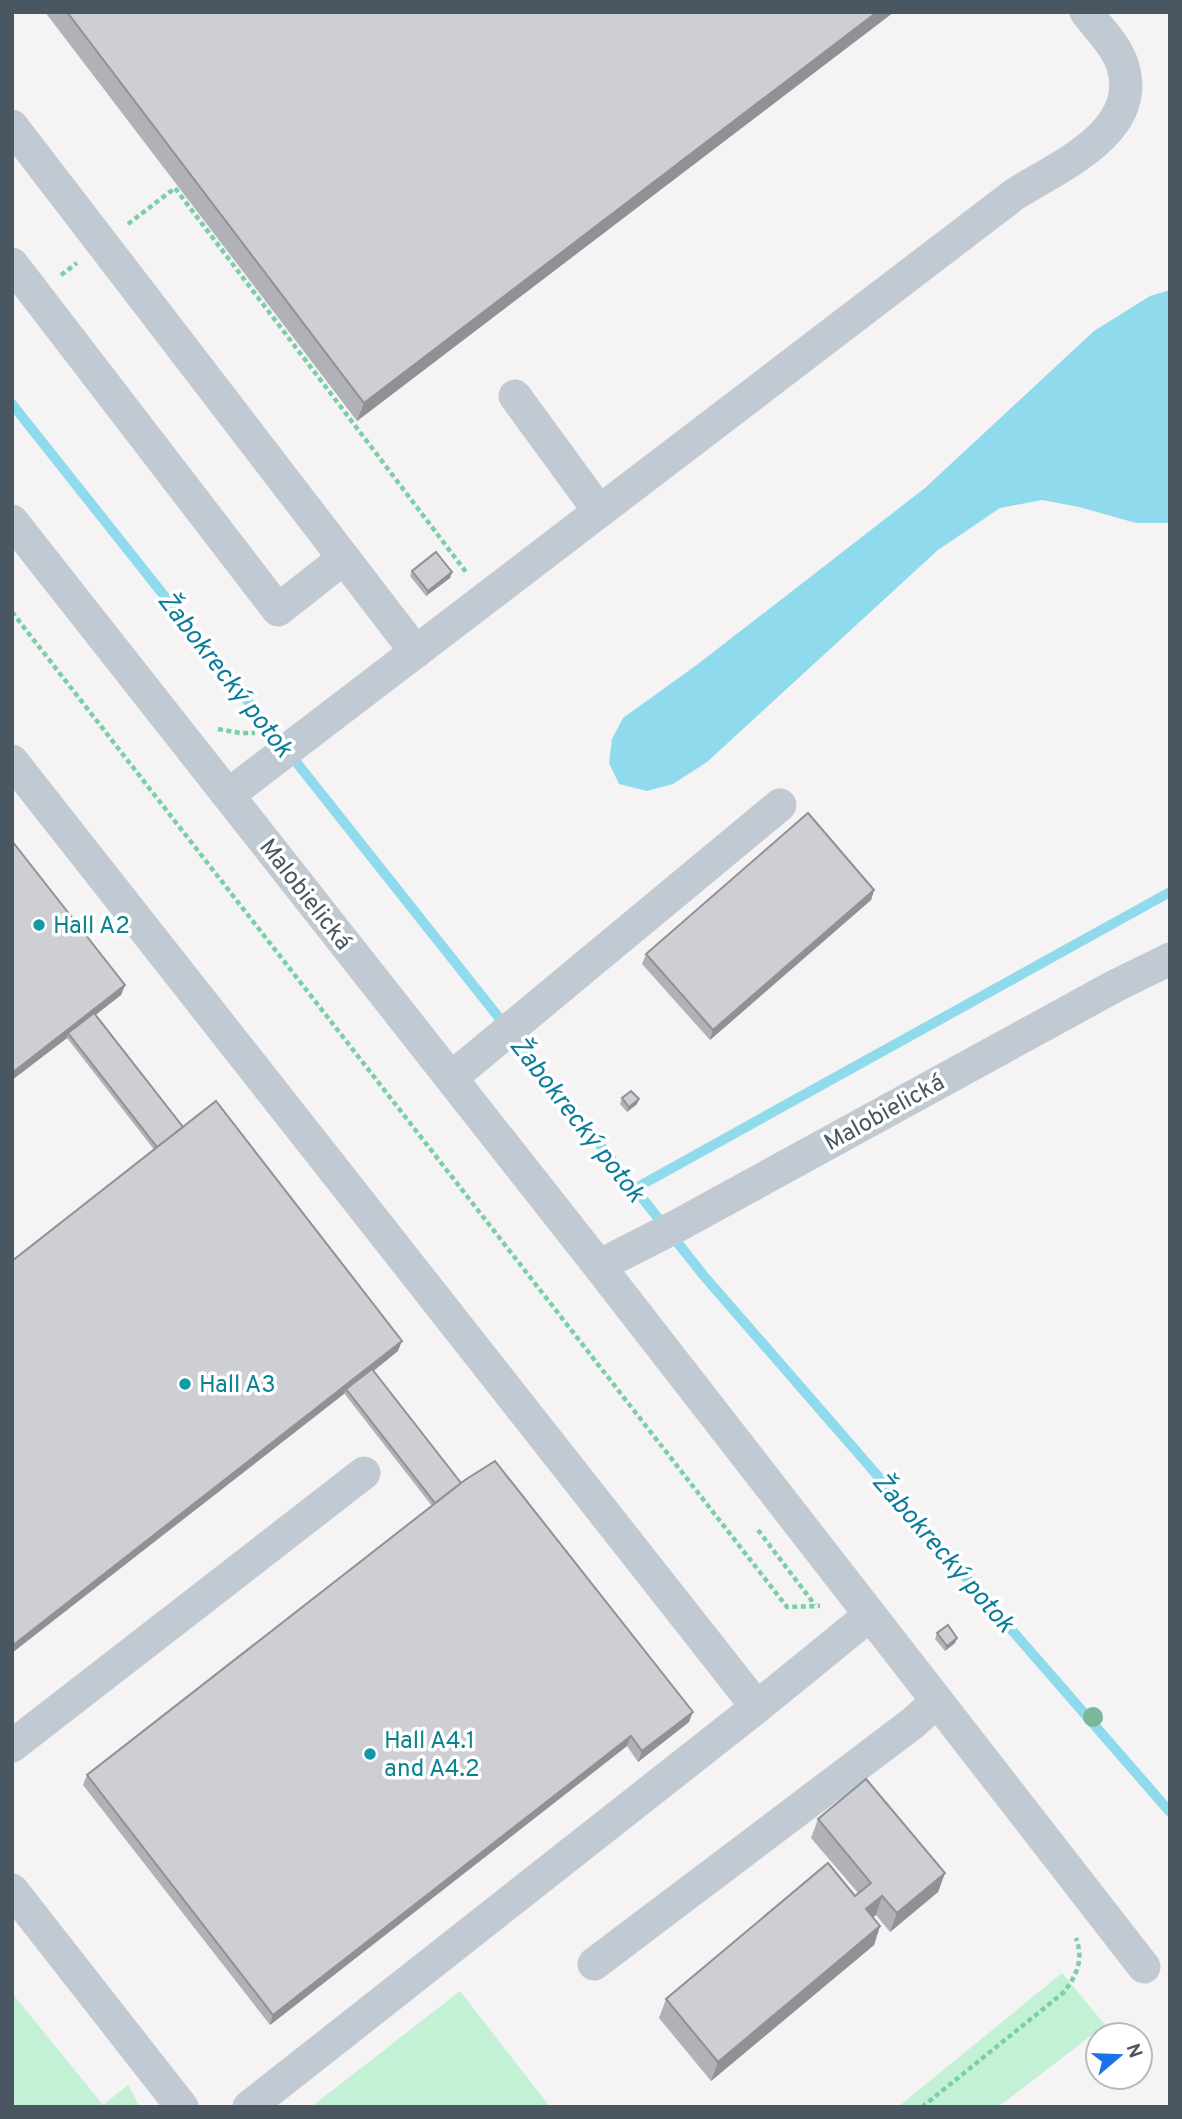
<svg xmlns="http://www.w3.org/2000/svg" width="1182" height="2119" viewBox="0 0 1182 2119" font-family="Overpass,sans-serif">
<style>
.green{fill:#c3f1d5}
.water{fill:#90daee}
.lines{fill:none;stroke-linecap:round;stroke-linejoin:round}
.stream{stroke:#90daee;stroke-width:10}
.path{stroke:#7ad0a6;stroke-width:4.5;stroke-dasharray:5 3.5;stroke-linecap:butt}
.minor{stroke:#c1cad2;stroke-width:33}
.tree{fill:#7bb799}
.wall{fill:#b0b2b7}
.shaded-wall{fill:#909195}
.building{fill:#cdcfd5;stroke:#909195;stroke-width:2}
.culture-dot{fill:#0f9aa8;stroke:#fff;stroke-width:2.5}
.labels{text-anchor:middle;stroke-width:7;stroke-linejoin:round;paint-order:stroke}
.street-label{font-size:24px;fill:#4a5661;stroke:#fff}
.culture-label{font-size:24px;fill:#0d838f;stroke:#fff;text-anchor:start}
.water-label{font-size:26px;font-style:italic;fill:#0c7c9b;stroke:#fff}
</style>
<rect width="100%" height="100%" fill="#f5f3f3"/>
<!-- green -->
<path class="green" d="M 1062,1973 L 1105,2025 L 998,2107 L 898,2107 Z
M 460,1991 L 550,2107 L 311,2107 Z
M 12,1993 L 103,2105 L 128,2085 L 140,2107 L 12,2107 Z"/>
<!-- water -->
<path class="water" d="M 1170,290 L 1170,523 L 1136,523 L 1079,507 L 1042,500 L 1000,508 L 938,550 L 707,762 L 673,784 L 647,791 L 619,784 L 609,763 L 612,739 L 623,718 L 698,664 L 925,488 L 1094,331 L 1150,296 Z"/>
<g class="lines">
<!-- stream -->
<path class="stream" d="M 12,404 L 704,1276 L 1170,1812
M 634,1189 L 1170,892"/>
<!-- path -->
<path class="path" d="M 128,224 L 175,188 L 466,572
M 61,275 L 77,263
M 12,612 L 787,1607 L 820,1606
M 218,729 L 240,733 L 255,733
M 758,1530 L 815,1605
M 922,2107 L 1063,1993 C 1077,1976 1084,1959 1076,1938"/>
<!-- minor -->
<path class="minor" d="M 12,126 L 416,652
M 12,264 L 278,610 L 344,558
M 515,396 L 599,511
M 12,521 L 599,1266 L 1144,1967
M 12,761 L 757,1707
M 228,795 L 1015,194 C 1058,167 1139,133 1124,71 C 1120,49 1099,29 1086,12
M 451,1078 L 780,805
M 599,1266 L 677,1226 L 1115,986 L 1170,959
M 12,1746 L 364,1473
M 12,1890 L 182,2107
M 594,1964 L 913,1723 L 936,1702
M 249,2107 L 757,1707 L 870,1615"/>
</g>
<!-- trees -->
<circle class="tree" cx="1093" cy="1717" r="10"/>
<!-- wall -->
<path class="wall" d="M 45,12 L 894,12 L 357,421 Z
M 412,571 L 452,572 L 450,578 L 426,596 L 410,576 Z
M 12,841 L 125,985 L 121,995 L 95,1015 L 183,1127 L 398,1351 L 374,1371 L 461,1483 L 689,1722 L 638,1762 L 627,1746 L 270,2025 L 83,1785 L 87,1775 L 432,1506 L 67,1038 L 12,1080 Z
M 874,890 L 871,900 L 710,1040 L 642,964 L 646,954 Z
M 622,1098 L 639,1099 L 637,1104 L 627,1112 L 620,1104 Z
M 937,1633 L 957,1638 L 955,1643 L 945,1651 L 935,1639 Z
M 818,1819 L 945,1873 L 938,1892 L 890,1932 L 876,1915 L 873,1917 L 880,1926 L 874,1945 L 711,2081 L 659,2018 L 666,1999 L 858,1893 L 811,1838 Z"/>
<!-- shaded-wall -->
<path class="shaded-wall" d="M 877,12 L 894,12 L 357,421 L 364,403 Z
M 452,572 L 450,578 L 426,596 L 428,591 Z
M 874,890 L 871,900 L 710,1040 L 713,1030 Z
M 125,985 L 121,995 L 70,1035 L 68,1033 L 67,1038 L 12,1080 L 12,1073 Z
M 639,1099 L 637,1104 L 627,1112 L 629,1107 Z
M 402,1341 L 398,1351 L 347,1391 L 346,1389 L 344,1394 L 12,1653 L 12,1646 Z
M 957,1638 L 955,1643 L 945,1651 L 947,1646 Z
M 693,1712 L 689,1722 L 638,1762 L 642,1751 Z
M 631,1736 L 627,1746 L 270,2025 L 273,2015 Z
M 945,1873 L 938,1892 L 890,1932 L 897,1913 Z
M 882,1896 L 876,1915 L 859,1928 L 866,1909 Z
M 880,1926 L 874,1945 L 711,2081 L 718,2062 Z"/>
<!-- building -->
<path class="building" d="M 67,12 L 877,12 L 364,403 Z
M 436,552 L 452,572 L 428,591 L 412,571 Z
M 808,813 L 874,890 L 713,1030 L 646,954 Z
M 12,841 L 125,985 L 12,1073 Z
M 94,1013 L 183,1127 L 157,1147 L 68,1033 Z
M 631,1091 L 639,1099 L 629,1107 L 622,1098 Z
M 216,1101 L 402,1341 L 12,1646 L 12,1261 Z
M 372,1369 L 461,1483 L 435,1503 L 346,1389 Z
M 495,1461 L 693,1712 L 642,1751 L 631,1736 L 273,2015 L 87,1775 L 465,1480 Z
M 948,1625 L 957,1638 L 947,1646 L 937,1633 Z
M 866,1779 L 945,1873 L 897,1913 L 882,1896 L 866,1909 L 880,1926 L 718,2062 L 666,1999 L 828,1863 L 855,1896 L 871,1883 L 818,1819 Z"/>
<!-- markers -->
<g class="culture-dot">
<circle cx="39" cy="925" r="7"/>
<circle cx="185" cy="1384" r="7"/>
<circle cx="370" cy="1754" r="7"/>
</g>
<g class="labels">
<!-- street labels -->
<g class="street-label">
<text transform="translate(306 894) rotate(52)" y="8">Malobielická</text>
<text transform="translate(884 1112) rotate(-29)" y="8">Malobielická</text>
</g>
<!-- culture labels -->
<g class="culture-label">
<text x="53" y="933">Hall A2</text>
<text x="199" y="1392">Hall A3</text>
<text x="384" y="1748">Hall A4.1<tspan x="384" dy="28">and A4.2</tspan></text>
</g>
<!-- water labels -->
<g class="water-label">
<text transform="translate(226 674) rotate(52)" y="9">Žabokrecký potok</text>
<text transform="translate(578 1119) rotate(52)" y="9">Žabokrecký potok</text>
<text transform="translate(944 1552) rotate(49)" y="9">Žabokrecký potok</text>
</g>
</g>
<!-- border -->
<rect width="1182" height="2119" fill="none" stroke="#4a5661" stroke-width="28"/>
<!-- north arrow -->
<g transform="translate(1119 2056) rotate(71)"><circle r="33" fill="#ffffff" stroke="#b7bbc0" stroke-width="2"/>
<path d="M0-5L12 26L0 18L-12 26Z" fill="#1a73e8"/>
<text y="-10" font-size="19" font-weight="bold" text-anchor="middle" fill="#4a5661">N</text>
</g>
</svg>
